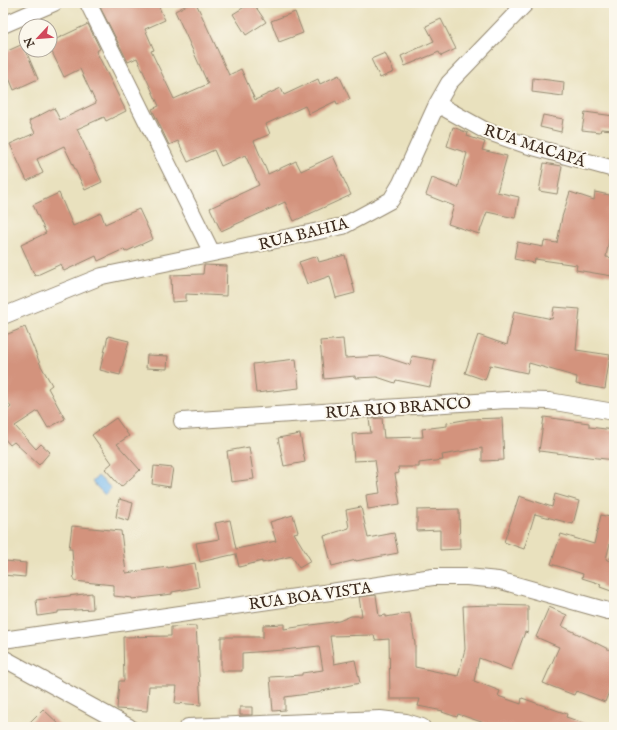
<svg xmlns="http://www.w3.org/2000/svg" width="617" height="730" viewBox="0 0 617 730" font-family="'IM FELL English',serif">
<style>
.water{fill:#7abcf0;stroke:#5a7387}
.building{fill:#d3937d}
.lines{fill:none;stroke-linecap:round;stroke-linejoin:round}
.minor-casing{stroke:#92866e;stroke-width:18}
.minor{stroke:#fff;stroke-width:16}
.labels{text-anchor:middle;stroke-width:4;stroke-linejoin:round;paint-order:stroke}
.street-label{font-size:16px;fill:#3b2a1e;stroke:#fbf7ec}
</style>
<rect width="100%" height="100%" fill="#fbf7ec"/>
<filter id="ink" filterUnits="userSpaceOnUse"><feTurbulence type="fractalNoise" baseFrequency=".025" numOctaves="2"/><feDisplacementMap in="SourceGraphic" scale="8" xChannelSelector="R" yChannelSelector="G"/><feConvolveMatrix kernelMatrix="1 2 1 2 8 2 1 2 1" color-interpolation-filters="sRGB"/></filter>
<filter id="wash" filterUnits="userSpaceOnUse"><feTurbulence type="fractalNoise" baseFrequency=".012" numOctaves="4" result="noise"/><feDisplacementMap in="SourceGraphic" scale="16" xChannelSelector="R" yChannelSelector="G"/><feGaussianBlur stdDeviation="0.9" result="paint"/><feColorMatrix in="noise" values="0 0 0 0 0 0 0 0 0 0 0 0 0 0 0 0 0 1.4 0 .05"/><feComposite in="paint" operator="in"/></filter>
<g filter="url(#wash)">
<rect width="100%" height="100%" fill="#e9e1be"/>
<!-- water -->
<path class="water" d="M 98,476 L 111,488 L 105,495 L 92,482 Z"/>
<g id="blocks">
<!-- building -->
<path class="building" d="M 108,3 L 157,3 L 165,20 L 145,29 L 154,50 L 151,51 L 174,99 L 208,84 L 175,11 L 191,3 L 196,3 L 229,75 L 241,69 L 255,100 L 281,88 L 284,95 L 318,79 L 320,84 L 339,75 L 350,99 L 337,105 L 336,101 L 309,114 L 305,106 L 266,124 L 270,134 L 254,141 L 268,174 L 296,161 L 301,171 L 333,156 L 351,195 L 294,221 L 285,202 L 221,231 L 210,208 L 259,185 L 245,155 L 221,166 L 214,150 L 188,162 L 178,141 L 169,145 L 152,109 L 159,106 L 137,58 L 128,62 L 100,7 Z
M 251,3 L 253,3 L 266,22 L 246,35 L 233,14 Z
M 295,12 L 303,33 L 279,42 L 271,21 Z
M 441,19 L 456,49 L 441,56 L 439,52 L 405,66 L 401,56 L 434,41 L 426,26 Z
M 88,24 L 100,49 L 96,51 L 126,111 L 106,121 L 104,117 L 77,129 L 102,182 L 85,190 L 64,146 L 37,159 L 43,173 L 27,181 L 10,144 L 35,133 L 29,121 L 54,108 L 60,120 L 96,103 L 80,69 L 64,77 L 50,48 L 50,42 Z
M 23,44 L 38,79 L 14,90 L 9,78 L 3,81 L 3,53 Z
M 385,53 L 394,72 L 380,78 L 371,59 Z
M 533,78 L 564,82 L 563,96 L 532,92 Z
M 585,112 L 614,116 L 614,130 L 601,129 L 600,132 L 582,130 Z
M 543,115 L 563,119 L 561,132 L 540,127 Z
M 453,127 L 468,133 L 467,136 L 485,142 L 482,150 L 507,156 L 497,192 L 519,197 L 515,218 L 487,212 L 479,234 L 448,224 L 454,206 L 426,195 L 432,178 L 458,188 L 467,153 L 447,146 Z
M 544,163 L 562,166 L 557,194 L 539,191 Z
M 570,192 L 594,200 L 595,192 L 614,196 L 614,230 L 611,229 L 606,257 L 614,258 L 612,276 L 576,270 L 577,265 L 535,259 L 534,263 L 514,259 L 517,242 L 543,247 L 544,241 L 557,243 L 562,217 Z
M 59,193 L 73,226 L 101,213 L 105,224 L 139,209 L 153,239 L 125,252 L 124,249 L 98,261 L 96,256 L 64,271 L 61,264 L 35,276 L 21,245 L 46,233 L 33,205 Z
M 345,255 L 355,293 L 336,298 L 330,276 L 307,284 L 299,262 L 317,256 L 319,262 Z
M 204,265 L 227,266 L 226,296 L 186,294 L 186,301 L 172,302 L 171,275 L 203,274 Z
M 554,307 L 580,309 L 576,350 L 610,355 L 605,389 L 576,384 L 577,377 L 529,363 L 527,373 L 490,365 L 485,380 L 465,373 L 478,335 L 507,345 L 514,311 L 552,319 Z
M 25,327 L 41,366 L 52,385 L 48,388 L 65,419 L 48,428 L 38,411 L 15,426 L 36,449 L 41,444 L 50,452 L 39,465 L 14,442 L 10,445 L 3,437 L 3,412 L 4,413 L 11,407 L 3,396 L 3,336 Z
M 108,336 L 129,341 L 120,375 L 100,370 Z
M 343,339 L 345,358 L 382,356 L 410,365 L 412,356 L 435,360 L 430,387 L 396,380 L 395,383 L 377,377 L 355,378 L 355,376 L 324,379 L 320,341 Z
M 147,355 L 168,356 L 167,369 L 146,368 Z
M 296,359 L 299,388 L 256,393 L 253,364 Z
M 544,417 L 589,423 L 589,427 L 614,430 L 614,460 L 539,451 Z
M 116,418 L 129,436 L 117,444 L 140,470 L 121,487 L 105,469 L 112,463 L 92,435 Z
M 382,418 L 384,438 L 423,437 L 422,429 L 447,426 L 447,423 L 469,419 L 502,418 L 504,460 L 482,461 L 482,448 L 442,455 L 443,460 L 419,463 L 419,467 L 398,467 L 399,473 L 395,474 L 400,504 L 368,509 L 366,495 L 380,493 L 375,460 L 354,461 L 352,434 L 371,433 L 369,419 Z
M 300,434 L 305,462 L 284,466 L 278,438 Z
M 249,447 L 254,479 L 231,482 L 227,451 Z
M 154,466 L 173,468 L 170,487 L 152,484 Z
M 555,494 L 579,501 L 573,524 L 535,514 L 524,549 L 504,542 L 519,496 L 552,507 Z
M 119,499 L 133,503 L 129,521 L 116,517 Z
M 361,507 L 368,538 L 394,533 L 398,553 L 356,561 L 356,560 L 332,566 L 324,536 L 349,528 L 346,510 Z
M 459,509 L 460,549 L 440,550 L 440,530 L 417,531 L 417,510 Z
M 293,515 L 298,532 L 294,533 L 311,561 L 299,568 L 292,556 L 262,563 L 262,561 L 239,567 L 236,554 L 200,562 L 196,543 L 219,539 L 215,523 L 230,520 L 236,549 L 276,541 L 270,522 Z
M 601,515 L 614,518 L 614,528 L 606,559 L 609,561 L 612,552 L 614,552 L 614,592 L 600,587 L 601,584 L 582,578 L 583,574 L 551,564 L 561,534 L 594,544 Z
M 72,526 L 121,531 L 126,573 L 168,567 L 168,568 L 195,563 L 199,587 L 172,592 L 172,594 L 132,599 L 132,598 L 114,596 L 114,585 L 74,581 L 72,549 L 69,549 Z
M 5,561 L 26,563 L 25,577 L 3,575 Z
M 92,593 L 93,609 L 58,611 L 58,613 L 38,616 L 36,600 Z
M 376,595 L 379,616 L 386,615 L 386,617 L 409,613 L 410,614 L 415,644 L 415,667 L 458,676 L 465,649 L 463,606 L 492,605 L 528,606 L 528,633 L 525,632 L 511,670 L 479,658 L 474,681 L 500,691 L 498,696 L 521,704 L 522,698 L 567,714 L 566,717 L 589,725 L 589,727 L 496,727 L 458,714 L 457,717 L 442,712 L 443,711 L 418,706 L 420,699 L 390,699 L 389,639 L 375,640 L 374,635 L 330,636 L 334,664 L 355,660 L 360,683 L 322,691 L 322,692 L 285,697 L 285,710 L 273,711 L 270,677 L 302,675 L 302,673 L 323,670 L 319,646 L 284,650 L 242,653 L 242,671 L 221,671 L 221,637 L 263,637 L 263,625 L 284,624 L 284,629 L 339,621 L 351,616 L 362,616 L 359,597 Z
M 549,607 L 567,615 L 562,626 L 614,652 L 614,679 L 605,702 L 576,691 L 574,695 L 543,683 L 559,647 L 536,637 Z
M 196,626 L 201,705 L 175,703 L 177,686 L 149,686 L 147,711 L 117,709 L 119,681 L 124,681 L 123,637 L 171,636 L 171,627 Z
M 240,707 L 252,707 L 252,715 L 240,715 Z
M 43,709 L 62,727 L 25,727 Z"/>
</g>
</g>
<g filter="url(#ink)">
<use href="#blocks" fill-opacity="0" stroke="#92866e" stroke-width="1"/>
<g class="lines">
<defs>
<path id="minor" d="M 88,3 L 212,253
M 3,25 L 54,3
M 437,104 L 486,131 L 526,145 L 614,169
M 3,316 L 102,276 L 343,226 L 391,200 L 401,183 L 437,104 L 449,83 L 526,3
M 182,421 L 507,400 L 549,401 L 614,412
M 3,640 L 433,577 L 467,577 L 498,580 L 608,611 L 614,611
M 3,658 L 129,727
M 188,727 L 380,719 L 406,722 L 422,727"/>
</defs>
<!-- minor casing -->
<use href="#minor" class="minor-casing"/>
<!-- minor -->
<use href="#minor" class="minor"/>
</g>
</g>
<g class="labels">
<!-- street labels -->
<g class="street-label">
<text transform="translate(535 145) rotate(18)" y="6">RUA MACAPÁ</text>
<text transform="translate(303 233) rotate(-14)" y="6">RUA BAHIA</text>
<text transform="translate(398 407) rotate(-4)" y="6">RUA RIO BRANCO</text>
<text transform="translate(310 595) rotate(-8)" y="6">RUA BOA VISTA</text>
</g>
</g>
<!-- margin -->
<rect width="617" height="730" fill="none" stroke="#fbf7ec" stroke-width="16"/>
<!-- north arrow -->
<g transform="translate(38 38) rotate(244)"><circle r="19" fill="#fbf7ec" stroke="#aea59a"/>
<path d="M0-3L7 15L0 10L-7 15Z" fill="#d1495b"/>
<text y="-6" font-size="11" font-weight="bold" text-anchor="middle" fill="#3b2a1e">N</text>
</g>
</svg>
